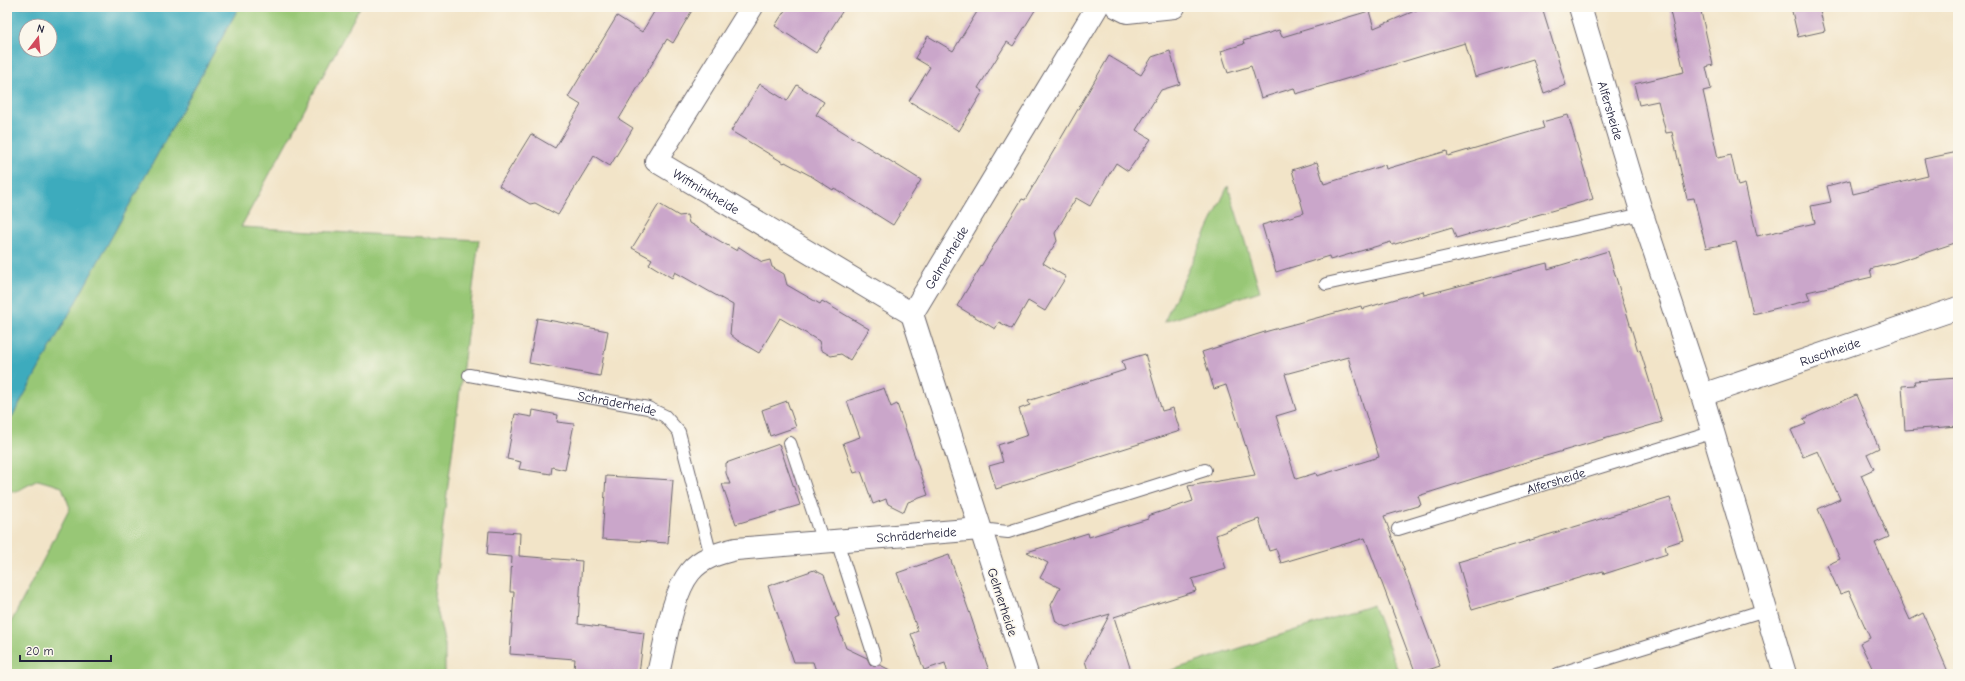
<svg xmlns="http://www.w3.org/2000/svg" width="1965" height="681" viewBox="0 0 1965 681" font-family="'Comic Neue',sans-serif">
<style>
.green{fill:#98c776;stroke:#5d7458}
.water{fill:#3eabbd;stroke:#30667c;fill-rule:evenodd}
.building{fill:#caa6ca;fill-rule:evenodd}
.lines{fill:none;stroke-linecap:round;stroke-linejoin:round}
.service-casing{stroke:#6b666c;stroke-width:14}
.minor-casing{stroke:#6b666c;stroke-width:24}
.service{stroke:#fff;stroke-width:12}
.minor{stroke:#fff;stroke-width:22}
.labels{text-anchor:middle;stroke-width:3.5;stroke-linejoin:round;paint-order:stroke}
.street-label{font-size:13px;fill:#22223b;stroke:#fbf7ec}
</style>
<rect width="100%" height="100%" fill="#fbf7ec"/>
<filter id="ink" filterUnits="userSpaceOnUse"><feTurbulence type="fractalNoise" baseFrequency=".025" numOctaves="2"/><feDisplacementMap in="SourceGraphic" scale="8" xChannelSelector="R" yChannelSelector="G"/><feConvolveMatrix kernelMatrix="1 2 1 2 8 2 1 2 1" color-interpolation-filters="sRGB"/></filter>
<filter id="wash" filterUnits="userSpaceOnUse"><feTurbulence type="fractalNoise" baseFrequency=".012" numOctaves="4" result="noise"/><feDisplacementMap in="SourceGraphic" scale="16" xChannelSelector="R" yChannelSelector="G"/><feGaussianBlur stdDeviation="0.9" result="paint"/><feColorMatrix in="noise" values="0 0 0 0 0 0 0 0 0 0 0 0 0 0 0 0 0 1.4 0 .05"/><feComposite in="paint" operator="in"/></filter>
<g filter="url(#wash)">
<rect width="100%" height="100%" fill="#f2e4c8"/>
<!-- green -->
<path class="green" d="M 239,7 L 360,7 L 241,227 L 479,240 L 434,596 L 445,645 L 445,674 L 7,674 L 7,630 L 70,508 L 62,487 L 38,480 L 15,492 L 7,489 L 7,426 Z
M 1228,186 L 1260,291 L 1164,322 Z
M 1373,605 L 1399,674 L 1160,674 Z"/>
<!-- water -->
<path class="water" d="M 7,7 L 239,7 L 7,426 ZM 26,26 L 50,26 L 50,50 L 26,50 Z"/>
<g id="blocks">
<!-- building -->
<path class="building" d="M 657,7 L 694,7 L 673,43 L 667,39 L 619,119 L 633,128 L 610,166 L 594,156 L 558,215 L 535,203 L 530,204 L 499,186 L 531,134 L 555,148 L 581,105 L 568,97 L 617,16 L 642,32 Z
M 787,7 L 845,7 L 816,53 L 775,26 Z
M 980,7 L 1037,7 L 1013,46 L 1007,42 L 978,88 L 983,91 L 959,131 L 909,101 L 930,67 L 915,58 L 928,36 L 953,51 Z
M 1424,7 L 1542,7 L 1566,85 L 1544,93 L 1533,59 L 1475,77 L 1465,43 L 1296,94 L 1294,88 L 1261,98 L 1251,66 L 1228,73 L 1221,51 L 1244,44 L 1243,41 L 1279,30 L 1282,37 L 1369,11 L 1374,28 Z
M 1669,7 L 1700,7 L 1713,65 L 1706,67 L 1711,89 L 1703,91 L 1718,158 L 1731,155 L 1738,186 L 1745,184 L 1757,236 L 1815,223 L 1811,206 L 1831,202 L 1827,186 L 1850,180 L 1853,194 L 1928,176 L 1924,159 L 1958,152 L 1958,242 L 1894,263 L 1870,269 L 1872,277 L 1807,292 L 1810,300 L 1753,314 L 1736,242 L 1706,248 L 1694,198 L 1687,199 L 1672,132 L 1666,133 L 1658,101 L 1639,105 L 1634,84 L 1684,72 Z
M 1791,7 L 1819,7 L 1825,31 L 1798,37 Z
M 1170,51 L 1180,84 L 1161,90 L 1136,130 L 1151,139 L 1128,171 L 1116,163 L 1090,206 L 1076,198 L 1055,233 L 1057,241 L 1043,263 L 1066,277 L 1045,311 L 1028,301 L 1012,329 L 999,322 L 995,329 L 957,306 L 1022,199 L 1025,200 L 1109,56 L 1141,75 L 1152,57 Z
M 760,84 L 787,101 L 797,85 L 824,102 L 816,115 L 921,180 L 893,225 L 834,188 L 833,190 L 811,176 L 785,162 L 784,163 L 731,131 Z
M 1568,115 L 1593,199 L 1456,238 L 1452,227 L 1392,245 L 1391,242 L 1330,260 L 1329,256 L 1276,272 L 1262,225 L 1304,213 L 1292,170 L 1317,162 L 1324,184 L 1385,165 L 1386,169 L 1447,151 L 1448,156 L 1544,128 L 1542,122 Z
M 659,204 L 679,216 L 687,215 L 689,223 L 737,251 L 739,247 L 762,262 L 770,260 L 772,267 L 784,274 L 787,285 L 820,304 L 822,301 L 869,329 L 850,360 L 841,354 L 831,356 L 821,350 L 819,341 L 780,318 L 759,353 L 737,340 L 730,334 L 733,305 L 675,272 L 672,278 L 649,264 L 652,259 L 632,248 Z
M 1608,251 L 1638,351 L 1640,350 L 1662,422 L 1539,458 L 1418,496 L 1421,505 L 1384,516 L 1440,666 L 1416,674 L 1365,538 L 1281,563 L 1276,549 L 1269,551 L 1259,519 L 1216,535 L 1226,569 L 1192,579 L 1196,591 L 1114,617 L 1132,674 L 1089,674 L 1085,661 L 1110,614 L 1066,627 L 1056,622 L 1051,605 L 1060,588 L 1040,578 L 1048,563 L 1027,552 L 1088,533 L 1089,537 L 1148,519 L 1148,516 L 1193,501 L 1188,486 L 1255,475 L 1226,385 L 1214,389 L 1202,352 L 1268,331 L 1361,306 L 1362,309 L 1423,291 L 1424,295 L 1547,263 L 1548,269 ZM 1348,357 L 1379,457 L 1317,476 L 1316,473 L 1296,479 L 1276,416 L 1296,410 L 1285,374 Z
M 537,318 L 608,331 L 600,376 L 529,363 Z
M 1145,354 L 1162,411 L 1173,408 L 1180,431 L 996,489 L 989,466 L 1003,462 L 998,445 L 1028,435 L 1019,409 L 1030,405 L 1028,401 L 1125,370 L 1122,361 Z
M 1958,378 L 1958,426 L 1905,430 L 1902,386 L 1915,385 L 1914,381 Z
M 884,388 L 891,407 L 897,404 L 928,495 L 908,502 L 904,512 L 888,504 L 886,499 L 873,504 L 861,471 L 854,473 L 843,443 L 860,437 L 847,401 Z
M 1856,395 L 1879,448 L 1867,454 L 1874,469 L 1861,475 L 1889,537 L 1875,543 L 1910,620 L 1923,613 L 1949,674 L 1875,674 L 1860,643 L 1870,638 L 1849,591 L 1840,594 L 1827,565 L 1840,559 L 1818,509 L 1840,499 L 1818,451 L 1803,457 L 1791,430 L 1806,424 L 1803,419 Z
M 787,401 L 796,427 L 770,436 L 762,410 Z
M 533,410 L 558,415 L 557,422 L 574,424 L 565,470 L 552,467 L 551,474 L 519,469 L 521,462 L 507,459 L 515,414 L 532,417 Z
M 779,444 L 800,505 L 736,524 L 722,484 L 730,484 L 726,473 L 726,463 Z
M 606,476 L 673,480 L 668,543 L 602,539 Z
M 1670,498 L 1683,540 L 1665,546 L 1667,554 L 1604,574 L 1603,571 L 1472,610 L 1458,562 Z
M 489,531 L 520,533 L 519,556 L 582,561 L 578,624 L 644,633 L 639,674 L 605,674 L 574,670 L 575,659 L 510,654 L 514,592 L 510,592 L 512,557 L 487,555 Z
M 949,555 L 970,614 L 990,674 L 948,674 L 945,663 L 924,670 L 911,634 L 918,631 L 897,573 Z
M 814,570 L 824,575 L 839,616 L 835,618 L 846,648 L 867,658 L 870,664 L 873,666 L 880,665 L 898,674 L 817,674 L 813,662 L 794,662 L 768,586 Z"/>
</g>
</g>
<g filter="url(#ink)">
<use href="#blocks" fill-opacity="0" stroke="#6b666c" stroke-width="1"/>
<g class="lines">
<defs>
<g id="service">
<path d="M 1326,284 L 1642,214"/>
<path id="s1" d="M 469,375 L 648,408 L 665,416 L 679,432 L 711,556"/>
<path d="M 790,443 L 823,542"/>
<path d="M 980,529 L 1008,532 L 1205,470"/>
<path id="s2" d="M 1398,529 L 1714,432"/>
<path d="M 837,541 L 875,659"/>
<path d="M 1558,674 L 1765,610"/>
</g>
<g id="minor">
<path id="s3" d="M 752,7 L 656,161 L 912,314"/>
<path d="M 1117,7 L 1127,12 L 1174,7"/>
<path id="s4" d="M 1580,7 L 1642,214 L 1702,395 L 1785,674"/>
<path id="s5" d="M 1702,395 L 1958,308"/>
<path id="s6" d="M 658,674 C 665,645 672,594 690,572 C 701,558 719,553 736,549 L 980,529"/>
<path id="s7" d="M 1027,674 L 912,314 L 1097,7"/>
</g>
</defs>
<!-- service casing -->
<use href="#service" class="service-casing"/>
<!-- minor casing -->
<use href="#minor" class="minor-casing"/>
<!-- service -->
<use href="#service" class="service"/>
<!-- minor -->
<use href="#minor" class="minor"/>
</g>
</g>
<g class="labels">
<!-- street labels -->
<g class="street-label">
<text dy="5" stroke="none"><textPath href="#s4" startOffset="108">Alfersheide</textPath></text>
<text dy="5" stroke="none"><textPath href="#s3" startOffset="240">Wittninkheide</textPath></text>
<text dy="5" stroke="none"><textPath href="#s7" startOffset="444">Gelmerheide</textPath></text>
<text dy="5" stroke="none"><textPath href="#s5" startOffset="135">Ruschheide</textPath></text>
<text dy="5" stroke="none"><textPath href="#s1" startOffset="151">Schräderheide</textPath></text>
<text dy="5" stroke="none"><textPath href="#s2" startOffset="165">Alfersheide</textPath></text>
<text dy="5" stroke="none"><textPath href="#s6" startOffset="341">Schräderheide</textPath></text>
<text transform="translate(1003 602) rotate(72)" y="5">Gelmerheide</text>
</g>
</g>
<!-- margin -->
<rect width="1965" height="681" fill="none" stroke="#fbf7ec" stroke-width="24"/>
<!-- north arrow -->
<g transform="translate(38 38) rotate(16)"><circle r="19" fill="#fbf7ec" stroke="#a4a2a5"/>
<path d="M0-3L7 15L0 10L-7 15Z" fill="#d1495b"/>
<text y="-6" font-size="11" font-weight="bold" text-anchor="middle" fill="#22223b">N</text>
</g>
<!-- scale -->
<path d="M20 655v6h91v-6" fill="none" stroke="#22223b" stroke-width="2"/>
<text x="26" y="655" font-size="12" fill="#22223b" stroke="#fbf7ec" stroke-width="3" paint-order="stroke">20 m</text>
</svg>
